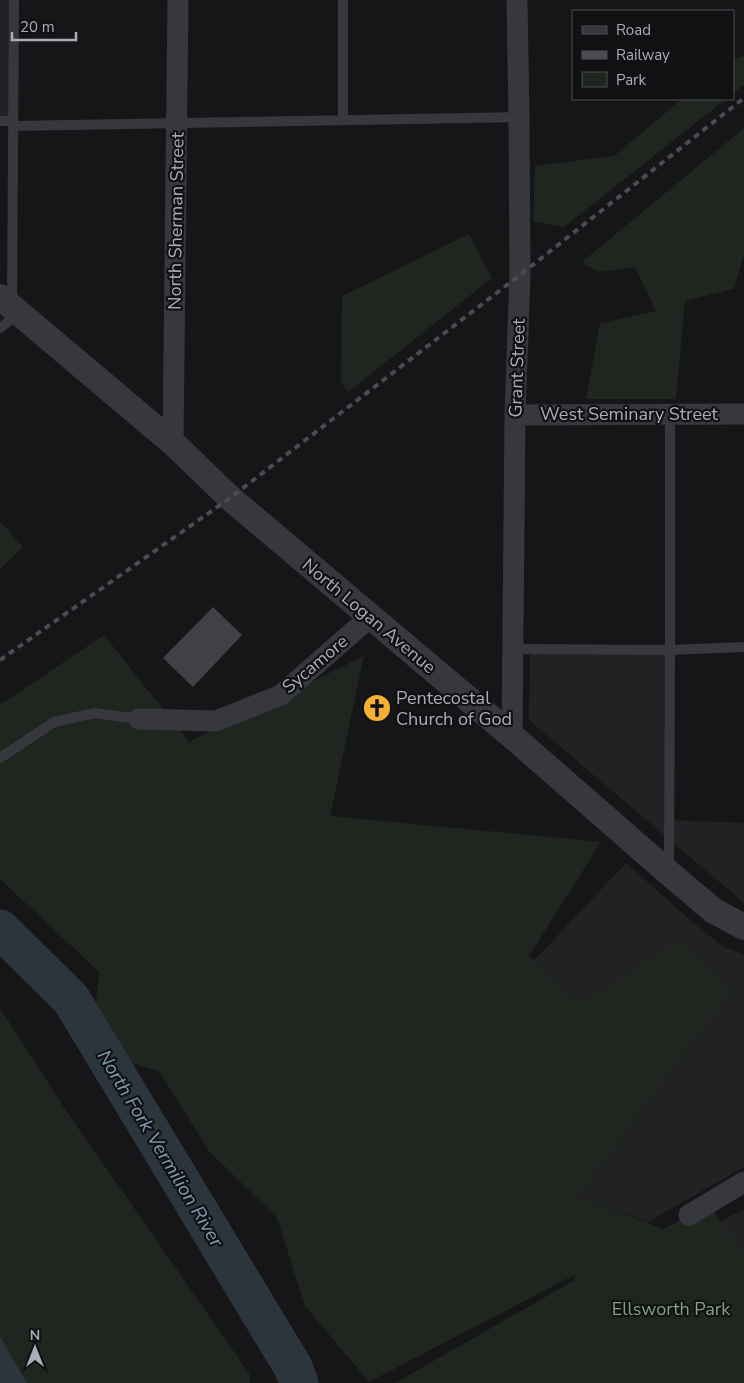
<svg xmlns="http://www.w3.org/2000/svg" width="744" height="1383" viewBox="0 0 744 1383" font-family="'Nunito Sans',sans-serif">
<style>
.built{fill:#222225}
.green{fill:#1e261f}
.water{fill:#2c353c}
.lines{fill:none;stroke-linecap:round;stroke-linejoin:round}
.river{stroke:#2c353c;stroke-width:39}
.building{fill:#404145}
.service{stroke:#37383d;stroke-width:10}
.minor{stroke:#37383d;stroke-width:21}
.tertiary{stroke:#37383d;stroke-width:26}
.rail{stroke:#4a4c52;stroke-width:4;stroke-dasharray:6 5;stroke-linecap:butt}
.labels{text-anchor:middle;stroke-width:4.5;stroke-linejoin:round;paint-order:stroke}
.street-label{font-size:18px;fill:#a8adb8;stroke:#111113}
.poi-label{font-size:18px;fill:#a8adb8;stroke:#111113;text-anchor:start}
.park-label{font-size:18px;fill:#7fa381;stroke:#111113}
.water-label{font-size:19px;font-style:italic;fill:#7f9bb3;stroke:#111113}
</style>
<rect width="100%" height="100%" fill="#161618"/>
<!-- built -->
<path class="built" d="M 0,0 L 14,0 L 13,121 L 0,121 Z
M 530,649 L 670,650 L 669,820 L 744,823 L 744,903 L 529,720 Z
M 626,863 L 697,926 L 725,948 L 744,954 L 744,1167 L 648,1222 L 579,1196 L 707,1024 L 596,1025 L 528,967 Z
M 744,1209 L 744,1259 L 715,1224 Z"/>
<!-- green -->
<path class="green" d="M 744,56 L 744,85 L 733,93 L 733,59 Z
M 682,99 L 726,99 L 564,227 L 533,221 L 535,166 L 614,156 Z
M 744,128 L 744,254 L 734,289 L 685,301 L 676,399 L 586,399 L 600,323 L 656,311 L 635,267 L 598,272 L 582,262 Z
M 469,234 L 492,278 L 348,392 L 341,382 L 342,296 Z
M 0,521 L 23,547 L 0,569 Z
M 104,635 L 189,742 L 364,656 L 330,816 L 601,842 L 529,956 L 581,1004 L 681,939 L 733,989 L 579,1196 L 664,1229 L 708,1204 L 744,1252 L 744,1383 L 395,1383 L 575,1280 L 574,1275 L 369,1382 L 305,1306 L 277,1218 L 209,1151 L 159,1071 L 91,1051 L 99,972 L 0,879 L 0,705 Z
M 0,1008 L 67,1112 L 249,1373 L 250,1383 L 27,1383 L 0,1336 Z"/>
<!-- water -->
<path class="water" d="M 0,1336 L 27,1383 L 0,1383 Z"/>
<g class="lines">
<!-- river -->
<path class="river" d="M 0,929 L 71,999 L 293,1367 L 299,1383"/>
</g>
<!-- building -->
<path class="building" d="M 213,607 L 242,635 L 193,687 L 163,658 Z"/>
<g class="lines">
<!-- service -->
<path class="service" d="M 343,0 L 343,120
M 0,121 L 13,121
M 13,126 L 519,117
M 12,304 L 14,0
M 0,328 L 18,314
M 513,649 L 670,650 L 744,647
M 0,758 L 54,722 L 95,713 L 139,719
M 669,868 L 670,650 L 670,414"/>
<!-- minor -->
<path class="minor" d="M 515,415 L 744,414
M 173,443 L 178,0
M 139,719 L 216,721 L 281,695 L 370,617
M 512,736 L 515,415 L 520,275 L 519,117 L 517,0
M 689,1215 L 744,1182"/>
<!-- tertiary -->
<path class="tertiary" d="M 0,297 L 173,443 L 230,498 L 512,736 L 669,873 L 714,911 L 744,927"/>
<!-- rail -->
<path class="rail" d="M 0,660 L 230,498 L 520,275 L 744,98"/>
</g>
<!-- icons -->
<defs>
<symbol id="church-disc" viewBox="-11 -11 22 22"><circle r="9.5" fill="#f2b134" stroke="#111113"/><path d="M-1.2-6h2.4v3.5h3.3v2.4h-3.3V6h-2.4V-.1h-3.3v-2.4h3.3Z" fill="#111"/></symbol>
</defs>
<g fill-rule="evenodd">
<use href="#church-disc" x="361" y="692" width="32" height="32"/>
</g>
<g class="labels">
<!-- street labels -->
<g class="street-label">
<text transform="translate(176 221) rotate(-89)" y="6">North Sherman Street</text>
<text transform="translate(517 368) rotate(-88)" y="6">Grant Street</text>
<text x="629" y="420">West Seminary Street</text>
<text transform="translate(369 616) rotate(40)" y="6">North Logan Avenue</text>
<text transform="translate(315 664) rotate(-40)" y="6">Sycamore</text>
</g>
<!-- poi labels -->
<g class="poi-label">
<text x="396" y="704">Pentecostal<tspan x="396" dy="21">Church of God</tspan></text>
</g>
<!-- park labels -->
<g class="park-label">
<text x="671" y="1315">Ellsworth Park</text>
</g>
<!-- water labels -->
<g class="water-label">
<text transform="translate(161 1148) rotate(59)" y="7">North Fork Vermilion River</text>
</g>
</g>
<!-- legend -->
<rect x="572" y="10" width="162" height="90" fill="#111113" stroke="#4d4f55"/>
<rect x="582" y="26" width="25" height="8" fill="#37383d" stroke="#4d4f55"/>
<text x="616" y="35" font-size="15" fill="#a8adb8">Road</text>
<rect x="582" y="51" width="25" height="8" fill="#4a4c52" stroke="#4d4f55"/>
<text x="616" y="60" font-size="15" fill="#a8adb8">Railway</text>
<rect x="582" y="72" width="25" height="15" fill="#1e261f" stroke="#4d4f55"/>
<text x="616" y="85" font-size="15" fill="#a8adb8">Park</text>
<!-- north arrow -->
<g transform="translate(35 1348)" stroke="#111113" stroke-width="4" paint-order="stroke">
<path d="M0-4L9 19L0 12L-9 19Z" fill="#a8adb8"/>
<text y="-8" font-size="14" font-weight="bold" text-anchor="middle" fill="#a8adb8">N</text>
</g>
<!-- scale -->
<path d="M12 32v8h64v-8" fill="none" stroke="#a8adb8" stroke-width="2.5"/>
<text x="20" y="32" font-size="15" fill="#a8adb8" stroke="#111113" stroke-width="4" paint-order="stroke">20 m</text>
</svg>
